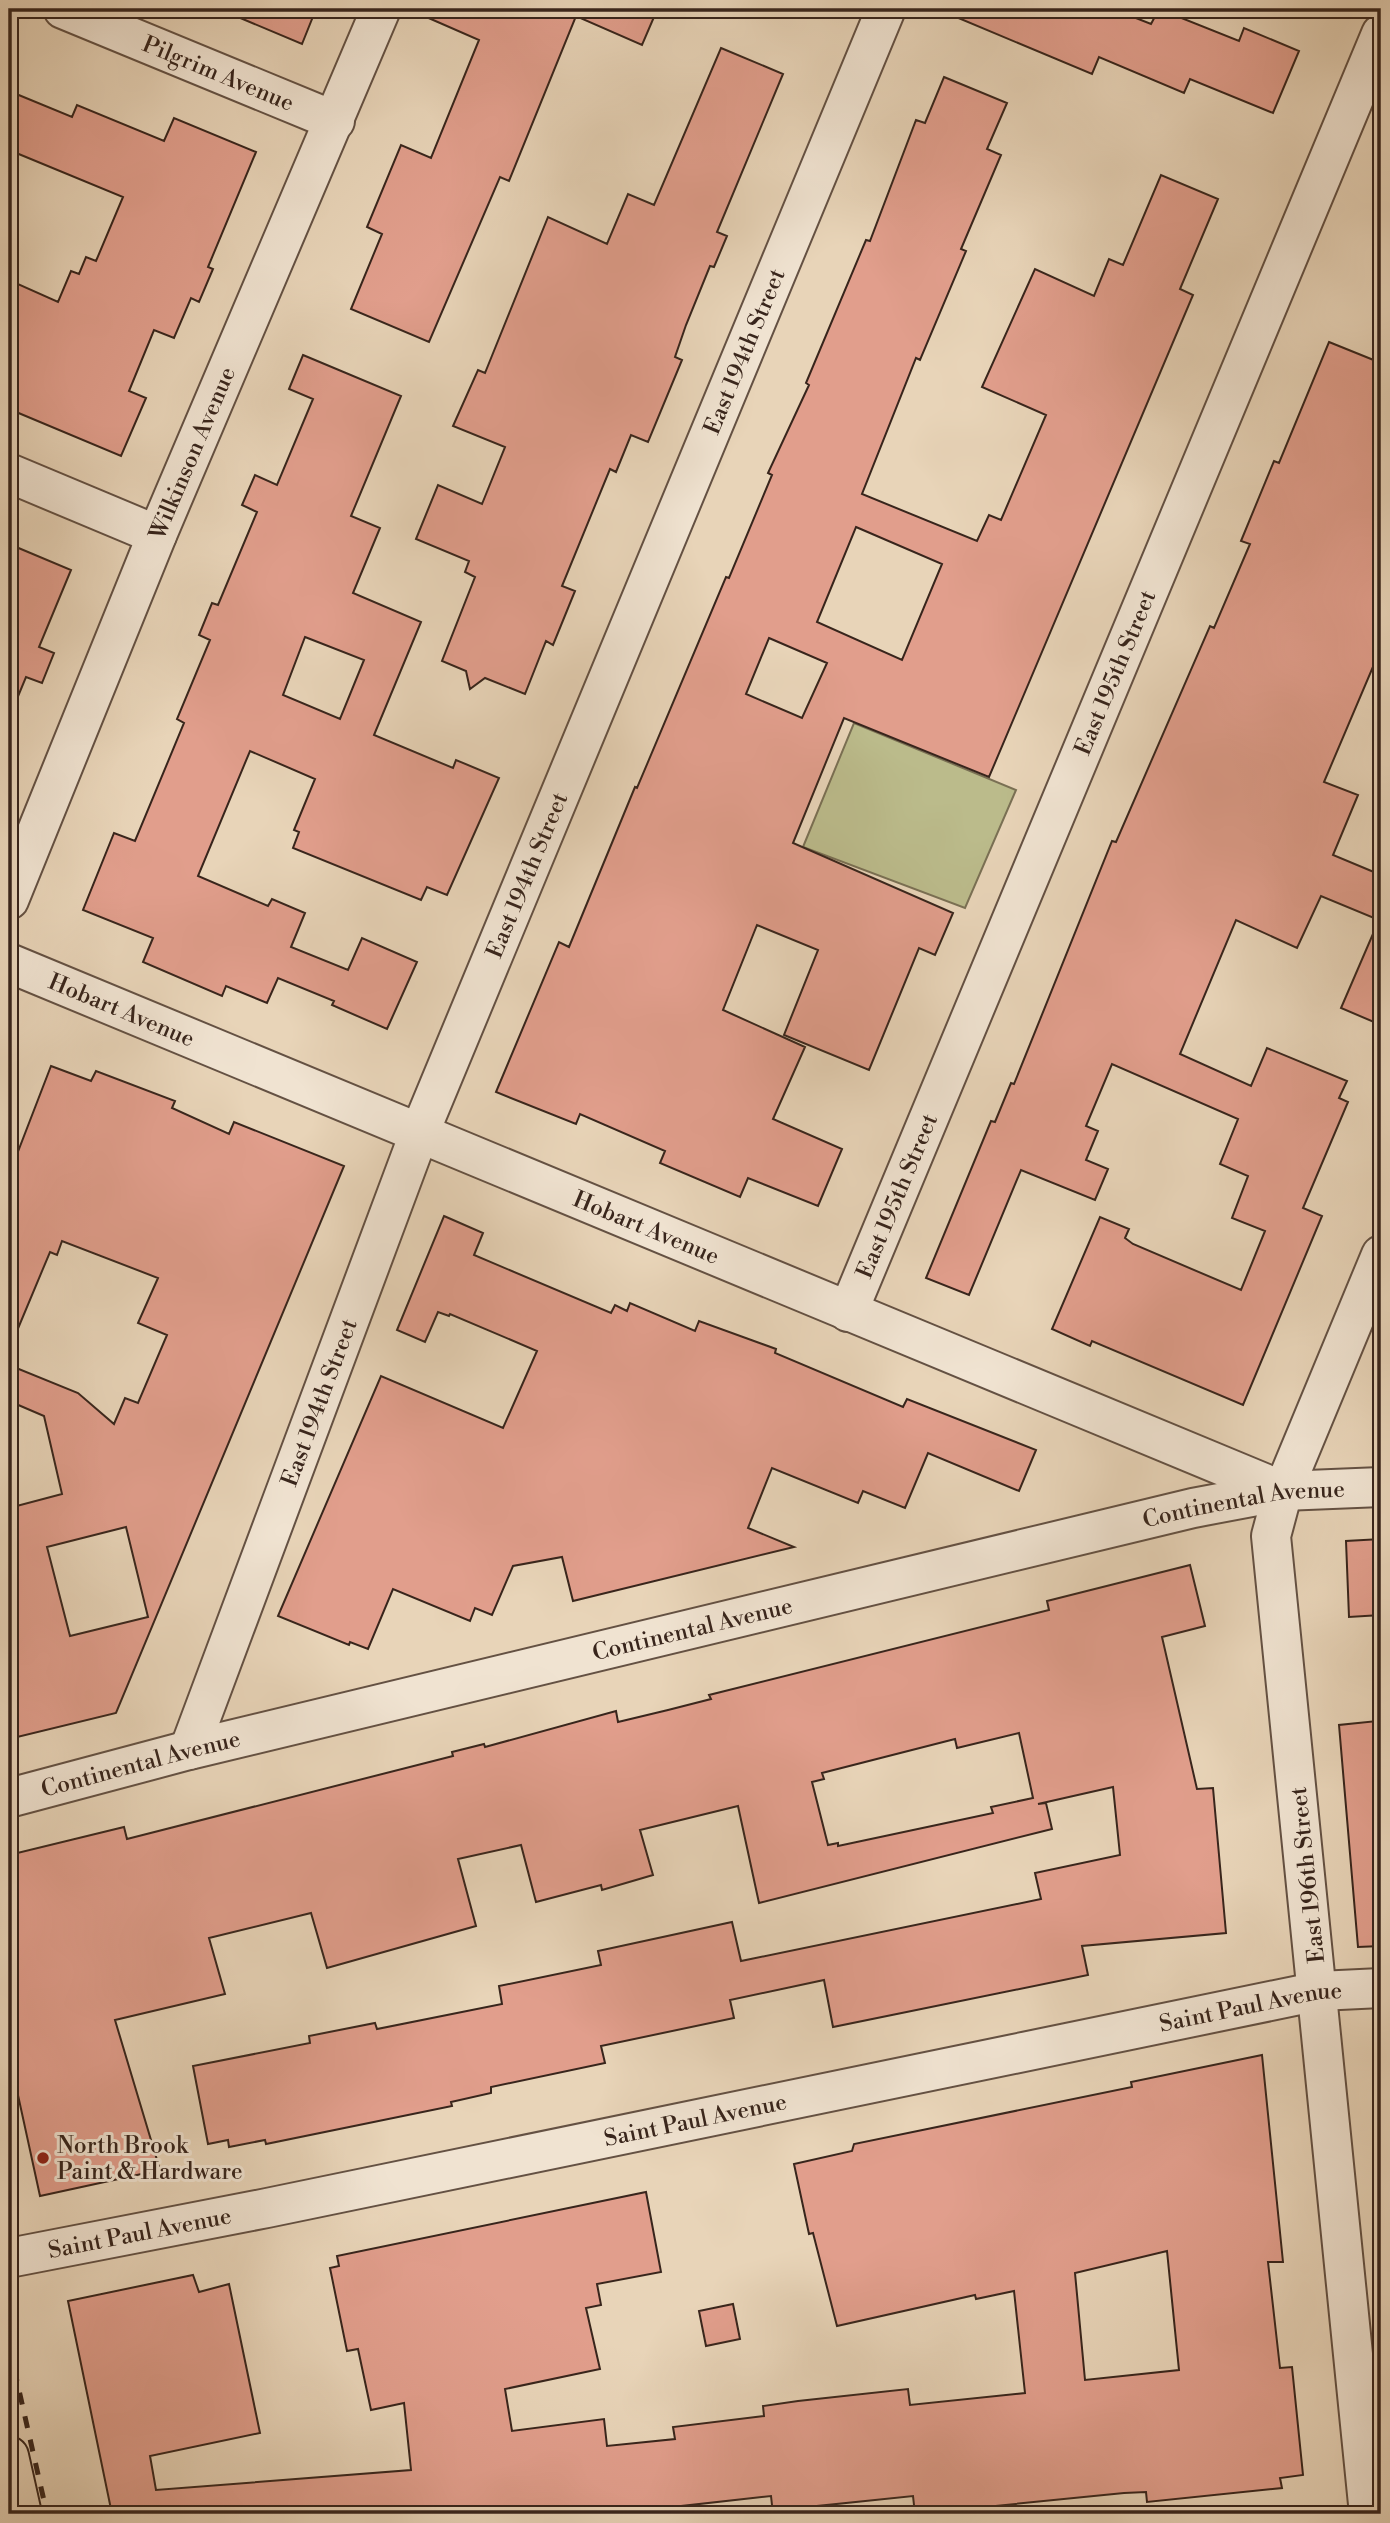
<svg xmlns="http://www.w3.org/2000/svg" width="1390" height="2523" viewBox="0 0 1390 2523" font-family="'Libre Bodoni',serif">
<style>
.green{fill:#bbbb8b;stroke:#7a7054;stroke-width:2}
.building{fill:#e19e8c;stroke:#38251c;stroke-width:2;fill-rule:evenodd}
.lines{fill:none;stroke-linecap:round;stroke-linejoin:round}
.minor-casing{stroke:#645143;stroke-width:42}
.major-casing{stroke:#38251c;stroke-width:42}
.minor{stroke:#f0e3d1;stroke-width:38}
.major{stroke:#e8d4b8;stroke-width:38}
.rail{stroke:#38251c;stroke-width:5;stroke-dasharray:12 12;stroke-linecap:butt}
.poi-dot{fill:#8f2418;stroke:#f0e3d1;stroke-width:2.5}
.labels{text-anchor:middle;stroke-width:6;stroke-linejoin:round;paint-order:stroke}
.street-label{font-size:23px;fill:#38251c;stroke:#f0e3d1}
.poi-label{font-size:23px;fill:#38251c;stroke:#f0e3d1;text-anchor:start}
</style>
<rect width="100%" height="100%" fill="#e8d4b8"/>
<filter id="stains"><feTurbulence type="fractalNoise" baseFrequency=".00286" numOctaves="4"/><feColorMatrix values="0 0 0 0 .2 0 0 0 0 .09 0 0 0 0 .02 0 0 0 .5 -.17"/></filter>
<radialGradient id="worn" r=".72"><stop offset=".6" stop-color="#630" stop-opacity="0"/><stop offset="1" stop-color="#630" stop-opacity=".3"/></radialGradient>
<!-- green -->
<path class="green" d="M 854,723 L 1016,790 L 965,908 L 803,847 Z"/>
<!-- building -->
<path class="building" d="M 219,9 L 316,9 L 302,44 Z
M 408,9 L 636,9 L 654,17 L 642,45 L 576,16 L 509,181 L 500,177 L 429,342 L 351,309 L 382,234 L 367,227 L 401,145 L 431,158 L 479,40 Z
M 937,9 L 1113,9 L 1151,24 L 1159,9 L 1239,41 L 1244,28 L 1299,51 L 1273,113 L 1190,79 L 1184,93 L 1099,57 L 1092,74 Z
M 721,48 L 783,74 L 717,232 L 727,236 L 714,267 L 710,266 L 686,325 L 675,357 L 682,360 L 648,442 L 631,435 L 616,472 L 610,469 L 562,586 L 575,591 L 553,645 L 546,641 L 525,694 L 485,678 L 470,689 L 466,671 L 442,661 L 475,577 L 465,572 L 469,561 L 416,539 L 438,485 L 482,504 L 505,447 L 453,426 L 478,370 L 485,373 L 548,217 L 607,244 L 628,194 L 654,205 Z
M 944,77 L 1007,103 L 987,149 L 1001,155 L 961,249 L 966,251 L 920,360 L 916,358 L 862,494 L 977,541 L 989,515 L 1001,520 L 1046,415 L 982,387 L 1035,269 L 1094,296 L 1109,259 L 1123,265 L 1161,175 L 1218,199 L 1180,289 L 1193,295 L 989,777 L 844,718 L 793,843 L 953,913 L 935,955 L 919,948 L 869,1070 L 784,1035 L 818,950 L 757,925 L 723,1010 L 805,1047 L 773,1119 L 842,1149 L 818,1206 L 748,1178 L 740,1197 L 660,1163 L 665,1151 L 580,1114 L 576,1124 L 496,1092 L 559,942 L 569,947 L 635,787 L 637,788 L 726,577 L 729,578 L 772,475 L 768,473 L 809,385 L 806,383 L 866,240 L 870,241 L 916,120 L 925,123 ZM 856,527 L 942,564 L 902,660 L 817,622 ZM 769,638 L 827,663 L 802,718 L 746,694 Z
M 9,91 L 72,117 L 77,105 L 164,141 L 174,118 L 256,152 L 208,267 L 213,269 L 199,302 L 191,298 L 174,338 L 154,330 L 129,391 L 146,398 L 121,456 L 9,409 L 9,307 L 18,284 L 58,302 L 71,271 L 79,274 L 86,257 L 96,261 L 123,197 L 9,150 Z
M 1329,342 L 1381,363 L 1381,648 L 1324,782 L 1358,795 L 1333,855 L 1381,875 L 1381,1025 L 1341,1008 L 1379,920 L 1321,896 L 1297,948 L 1236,920 L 1180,1054 L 1251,1086 L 1267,1048 L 1347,1081 L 1339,1098 L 1348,1102 L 1303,1208 L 1322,1216 L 1243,1405 L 1092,1341 L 1090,1346 L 1052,1329 L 1100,1217 L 1129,1229 L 1125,1238 L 1133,1244 L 1241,1290 L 1265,1231 L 1232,1218 L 1248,1176 L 1220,1164 L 1238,1119 L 1112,1064 L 1086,1126 L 1098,1131 L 1086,1160 L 1108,1169 L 1095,1200 L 1021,1170 L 969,1295 L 926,1278 L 991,1121 L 995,1122 L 1011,1083 L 1014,1084 L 1112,841 L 1116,842 L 1210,626 L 1214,628 L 1250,544 L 1241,541 L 1274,461 L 1279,463 Z
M 303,355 L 401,396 L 351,516 L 380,528 L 353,593 L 421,622 L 374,735 L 453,768 L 456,760 L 499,778 L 447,895 L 427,887 L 421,900 L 293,848 L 299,832 L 294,830 L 315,779 L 250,751 L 198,876 L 268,906 L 272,899 L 305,913 L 291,947 L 348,970 L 362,938 L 417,962 L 387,1029 L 332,1005 L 334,1001 L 278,978 L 267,1003 L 226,986 L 222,996 L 143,962 L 153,938 L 83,910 L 114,833 L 135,841 L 184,723 L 177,719 L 210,640 L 199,635 L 212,603 L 218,605 L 257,512 L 242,505 L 255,475 L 277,485 L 313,399 L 289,389 ZM 305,637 L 364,660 L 340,719 L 283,695 Z
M 9,544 L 71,570 L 39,647 L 54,653 L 42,683 L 26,677 L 9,718 Z
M 51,1066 L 91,1081 L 96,1071 L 175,1101 L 172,1108 L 229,1134 L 234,1122 L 344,1166 L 116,1713 L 9,1739 L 9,1508 L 62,1494 L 44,1416 L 9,1401 L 9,1365 L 78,1393 L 114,1424 L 125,1398 L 138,1403 L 167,1335 L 138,1323 L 158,1278 L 62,1241 L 57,1255 L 50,1252 L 9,1350 L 9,1175 ZM 126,1527 L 148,1617 L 70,1636 L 47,1547 Z
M 444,1216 L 483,1233 L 474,1255 L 611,1313 L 615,1305 L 627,1311 L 630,1303 L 695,1331 L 699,1321 L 776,1349 L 775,1353 L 903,1407 L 907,1399 L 1036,1450 L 1019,1491 L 928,1453 L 905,1508 L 863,1491 L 858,1503 L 772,1468 L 748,1528 L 794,1547 L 573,1601 L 562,1557 L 513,1566 L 492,1615 L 475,1608 L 470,1621 L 393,1589 L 368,1649 L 350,1642 L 349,1645 L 278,1616 L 381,1376 L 503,1428 L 537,1351 L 450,1314 L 449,1316 L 438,1312 L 425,1342 L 397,1330 Z
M 1381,1539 L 1381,1615 L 1349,1617 L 1346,1541 Z
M 1190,1565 L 1205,1626 L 1162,1637 L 1197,1789 L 1213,1788 L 1226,1933 L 1082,1946 L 1088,1975 L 833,2027 L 824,1980 L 730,2000 L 734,2018 L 601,2046 L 605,2063 L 491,2087 L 491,2093 L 451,2102 L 452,2106 L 266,2144 L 265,2140 L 229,2147 L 228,2140 L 208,2144 L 193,2066 L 310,2043 L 309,2036 L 375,2023 L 377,2029 L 502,2004 L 499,1986 L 601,1965 L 598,1951 L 732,1922 L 741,1961 L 1041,1899 L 1035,1873 L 1120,1855 L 1113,1787 L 1038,1804 L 1046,1803 L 1052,1829 L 759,1903 L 738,1806 L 640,1830 L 653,1875 L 602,1890 L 601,1885 L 536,1902 L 521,1845 L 458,1859 L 476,1926 L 327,1968 L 311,1913 L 209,1938 L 225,1994 L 115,2020 L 160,2170 L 40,2196 L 9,2054 L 9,1855 L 124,1827 L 127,1839 L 453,1756 L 452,1752 L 484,1744 L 485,1747 L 616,1711 L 618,1722 L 668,1710 L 711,1699 L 709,1695 L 1049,1610 L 1047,1601 ZM 1019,1733 L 1033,1798 L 991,1807 L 993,1813 L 838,1846 L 838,1843 L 828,1845 L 812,1782 L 824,1779 L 822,1773 L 955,1739 L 957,1748 Z
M 1377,1721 L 1381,1766 L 1381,1946 L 1358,1947 L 1339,1725 Z
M 1262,2055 L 1283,2262 L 1268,2262 L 1280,2368 L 1292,2367 L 1303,2475 L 1280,2478 L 1282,2488 L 1147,2502 L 1146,2492 L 1124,2493 L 915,2514 L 913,2496 L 808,2507 L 809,2514 L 773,2514 L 771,2496 L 673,2507 L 674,2514 L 112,2514 L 68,2301 L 193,2275 L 199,2292 L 229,2284 L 260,2433 L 150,2456 L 156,2490 L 411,2470 L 404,2403 L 371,2410 L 358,2349 L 347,2351 L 330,2268 L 339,2266 L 337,2256 L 646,2192 L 661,2272 L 597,2284 L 601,2305 L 586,2308 L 600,2369 L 505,2389 L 512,2431 L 604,2419 L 607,2446 L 675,2439 L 673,2427 L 764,2416 L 763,2406 L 798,2401 L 908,2389 L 910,2405 L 1025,2393 L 1014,2291 L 976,2299 L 975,2295 L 837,2326 L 813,2233 L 809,2234 L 794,2164 L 852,2151 L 854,2144 L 1132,2087 L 1131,2082 ZM 1167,2251 L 1179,2370 L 1085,2380 L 1075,2273 Z
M 733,2304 L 740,2339 L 706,2346 L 699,2311 Z"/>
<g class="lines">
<defs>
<g id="minor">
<path id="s1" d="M 63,9 L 335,121"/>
<path d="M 9,473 L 157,535"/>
<path id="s2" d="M 9,900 L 157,535 L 381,9"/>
<path id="s3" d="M 9,963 L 1283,1491"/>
<path id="s4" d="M 848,1312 L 1381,34"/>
<path id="s5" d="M 189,1750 L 419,1134 L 886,9"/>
<path id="s6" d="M 9,1798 L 189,1750 L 1193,1508 L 1283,1491 L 1381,1487"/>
<path id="s7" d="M 9,2258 L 267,2208 L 1319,1991 L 1381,1988"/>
<path d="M 1369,2514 L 1271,1536 L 1283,1491 L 1381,1255"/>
</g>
<path id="major" d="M 9,2456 L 22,2514"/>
</defs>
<!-- minor casing -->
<use href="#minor" class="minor-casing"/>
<!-- major casing -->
<use href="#major" class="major-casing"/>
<!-- minor -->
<use href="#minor" class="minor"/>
<!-- major -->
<use href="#major" class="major"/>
<!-- rail -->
<path class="rail" d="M 9,2346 L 47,2514"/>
</g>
<!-- markers -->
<circle class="poi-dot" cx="43" cy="2158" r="7"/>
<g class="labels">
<!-- street labels -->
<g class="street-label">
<text dy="8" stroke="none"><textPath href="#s1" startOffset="168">Pilgrim Avenue</textPath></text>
<text dy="8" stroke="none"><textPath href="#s5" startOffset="1505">East 194th Street</textPath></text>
<text dy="8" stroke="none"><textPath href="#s2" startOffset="483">Wilkinson Avenue</textPath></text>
<text dy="8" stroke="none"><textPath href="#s4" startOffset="693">East 195th Street</textPath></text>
<text dy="8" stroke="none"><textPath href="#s5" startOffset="938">East 194th Street</textPath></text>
<text dy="8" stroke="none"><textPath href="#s3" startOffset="122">Hobart Avenue</textPath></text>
<text dy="8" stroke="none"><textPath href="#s4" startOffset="126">East 195th Street</textPath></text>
<text dy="8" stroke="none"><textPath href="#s3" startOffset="690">Hobart Avenue</textPath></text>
<text dy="8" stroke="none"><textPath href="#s5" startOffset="371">East 194th Street</textPath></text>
<text dy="8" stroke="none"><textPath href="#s6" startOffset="1270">Continental Avenue</textPath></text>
<text dy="8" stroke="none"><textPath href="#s6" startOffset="704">Continental Avenue</textPath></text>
<text dy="8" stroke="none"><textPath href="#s6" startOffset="136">Continental Avenue</textPath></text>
<text transform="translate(1307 1875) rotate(-96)" y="8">East 196th Street</text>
<text dy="8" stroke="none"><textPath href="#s7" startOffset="1267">Saint Paul Avenue</textPath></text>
<text dy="8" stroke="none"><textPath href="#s7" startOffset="700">Saint Paul Avenue</textPath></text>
<text dy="8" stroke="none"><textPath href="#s7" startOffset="133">Saint Paul Avenue</textPath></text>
</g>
<!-- poi labels -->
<g class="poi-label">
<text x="57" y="2153">North Brook<tspan x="57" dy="26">Paint &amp; Hardware</tspan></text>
</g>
</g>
<!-- margin -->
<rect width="1390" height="2523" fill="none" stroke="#e8d4b8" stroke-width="35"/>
<rect x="10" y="10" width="1369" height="2502" fill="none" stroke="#38251c" stroke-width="3.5"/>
<rect x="18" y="18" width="1355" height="2488" fill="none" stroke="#38251c" stroke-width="2"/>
<rect width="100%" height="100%" filter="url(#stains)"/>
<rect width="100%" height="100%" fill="url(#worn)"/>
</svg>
